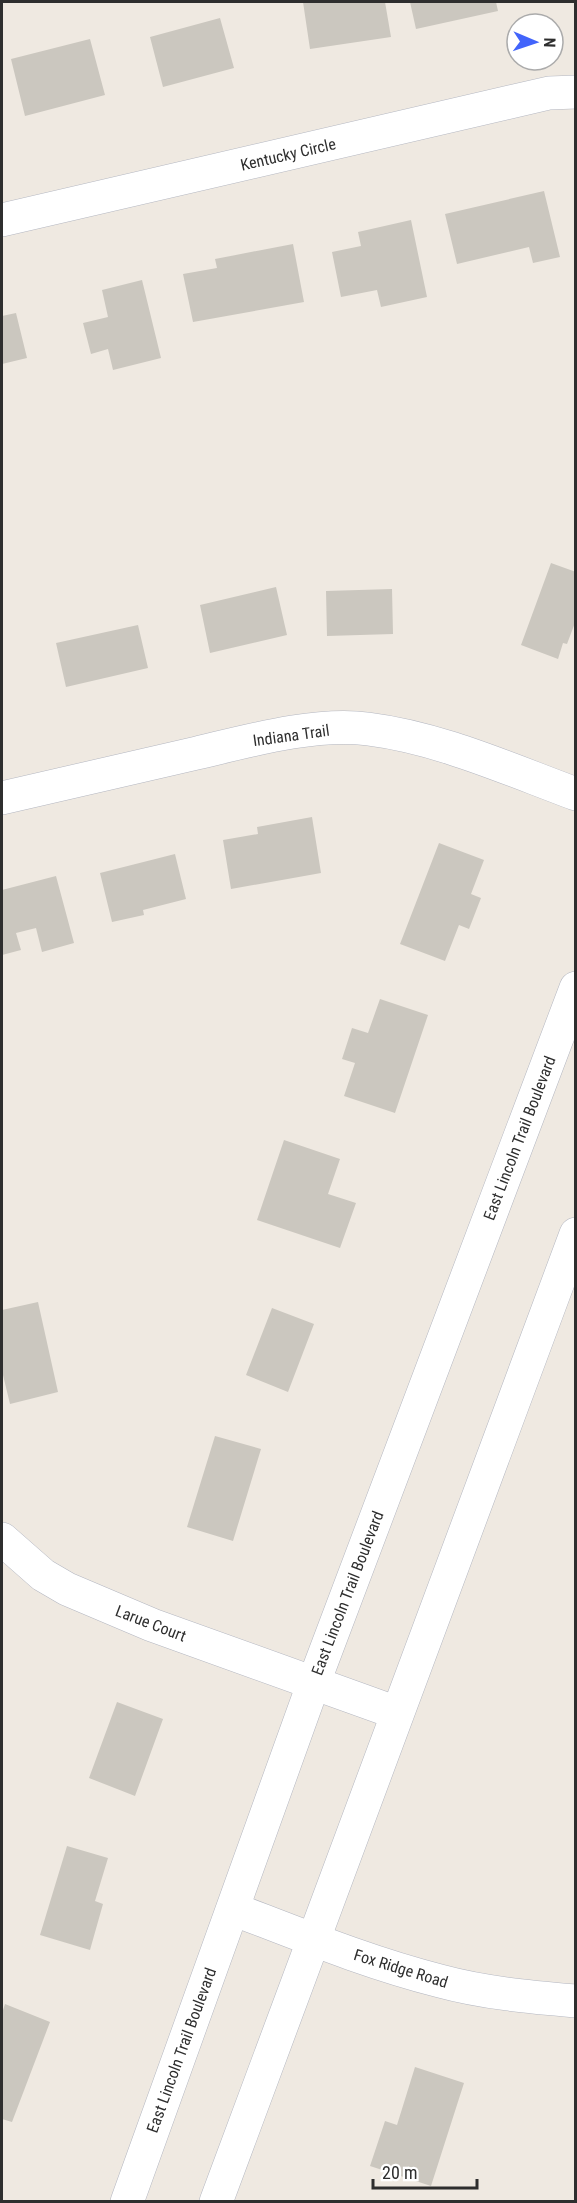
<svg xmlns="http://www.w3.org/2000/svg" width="577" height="2203" viewBox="0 0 577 2203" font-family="'Roboto Condensed',sans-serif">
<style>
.building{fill:#cbc7bf}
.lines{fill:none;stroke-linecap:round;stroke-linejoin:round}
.street-casing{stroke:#b4b7c1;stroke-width:34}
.secondary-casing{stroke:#b4b7c1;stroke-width:34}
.street{stroke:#fff;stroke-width:33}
.secondary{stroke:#fff;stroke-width:33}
.labels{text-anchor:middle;stroke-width:4.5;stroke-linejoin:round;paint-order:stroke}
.street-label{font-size:16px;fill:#2e2e2e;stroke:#fff}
</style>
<rect width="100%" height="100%" fill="#efe9e1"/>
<!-- building -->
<path class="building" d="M 303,2 L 385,2 L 391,37 L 310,49 Z
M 410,2 L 496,2 L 498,11 L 416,29 Z
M 220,18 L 234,68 L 163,87 L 150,37 Z
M 90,39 L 105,95 L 25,116 L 11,59 Z
M 544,191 L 560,257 L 533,263 L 529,247 L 457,264 L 445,214 Z
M 411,220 L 427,297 L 381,307 L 377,290 L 341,297 L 332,252 L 361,246 L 358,232 Z
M 293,244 L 304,302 L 193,322 L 183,274 L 217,268 L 215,259 Z
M 142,280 L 161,358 L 113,370 L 108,349 L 91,354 L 83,323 L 108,317 L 102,290 Z
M 16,313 L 27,358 L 2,364 L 2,316 Z
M 551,563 L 576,572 L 576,620 L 567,644 L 563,643 L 558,659 L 521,645 Z
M 276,587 L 287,635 L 210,653 L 200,605 Z
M 392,589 L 393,634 L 327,636 L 326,591 Z
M 138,625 L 148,668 L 66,687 L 56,643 Z
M 312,817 L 321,873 L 231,889 L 223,840 L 258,834 L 257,827 Z
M 439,843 L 484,860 L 471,894 L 481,898 L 469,929 L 459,925 L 445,961 L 400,944 Z
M 175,854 L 186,899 L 143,910 L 144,915 L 112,922 L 100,873 Z
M 56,876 L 74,943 L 42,952 L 36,928 L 16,933 L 21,950 L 2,955 L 2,890 Z
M 380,999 L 428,1015 L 395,1113 L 344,1096 L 355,1063 L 342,1059 L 352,1028 L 368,1033 Z
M 284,1140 L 340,1159 L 328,1194 L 356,1203 L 340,1248 L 257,1220 Z
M 38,1302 L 58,1392 L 10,1404 L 3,1375 L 2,1375 L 2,1310 Z
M 272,1308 L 314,1324 L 288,1392 L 246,1375 Z
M 215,1436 L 261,1449 L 233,1541 L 187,1527 Z
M 117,1702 L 163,1719 L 135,1796 L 89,1778 Z
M 67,1846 L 108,1858 L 95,1901 L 103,1904 L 90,1950 L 40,1935 Z
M 5,2004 L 50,2022 L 12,2122 L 2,2119 L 2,2013 Z
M 415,2067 L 464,2083 L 431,2186 L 370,2166 L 385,2121 L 397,2125 Z"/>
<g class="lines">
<defs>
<path id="street" d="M 2,220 L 549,93 L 576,92
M 2,798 C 67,783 132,768 197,753 C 248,741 315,722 368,729 C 440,738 508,769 576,794
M 2,1539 L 43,1575 L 67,1589 L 152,1625 L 397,1713
M 233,1909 C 301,1935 369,1963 440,1981 C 484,1993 530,1997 576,2001"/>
<path id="secondary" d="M 127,2202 L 314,1682 L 576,988
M 216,2202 L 576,1234"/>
</defs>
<!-- street casing -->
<use href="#street" class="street-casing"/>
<!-- secondary casing -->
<use href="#secondary" class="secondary-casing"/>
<!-- street -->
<use href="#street" class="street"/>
<!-- secondary -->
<use href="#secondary" class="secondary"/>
</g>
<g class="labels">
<!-- street labels -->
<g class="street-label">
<text transform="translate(288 154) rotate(-13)" y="6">Kentucky Circle</text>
<text transform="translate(291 735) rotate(-8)" y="6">Indiana Trail</text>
<text transform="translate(519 1138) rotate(-69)" y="6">East Lincoln Trail Boulevard</text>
<text transform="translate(347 1593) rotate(-69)" y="6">East Lincoln Trail Boulevard</text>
<text transform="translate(151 1623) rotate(21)" y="6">Larue Court</text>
<text transform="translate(401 1968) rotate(17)" y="6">Fox Ridge Road</text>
<text transform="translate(181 2050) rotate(-70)" y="6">East Lincoln Trail Boulevard</text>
</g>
</g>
<!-- border -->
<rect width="577" height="2203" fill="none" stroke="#2e2e2e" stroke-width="6"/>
<!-- north arrow -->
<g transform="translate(535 42) rotate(92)"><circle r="28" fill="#ffffff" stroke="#ababab" stroke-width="1.5"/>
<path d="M0-4.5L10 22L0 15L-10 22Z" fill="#4264fb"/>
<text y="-9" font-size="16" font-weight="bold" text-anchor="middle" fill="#2e2e2e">N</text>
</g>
<!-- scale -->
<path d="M373 2179v9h104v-9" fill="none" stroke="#2e2e2e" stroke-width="3"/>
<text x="382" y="2179" font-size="18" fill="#2e2e2e" stroke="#ffffff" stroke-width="4.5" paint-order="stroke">20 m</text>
</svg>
